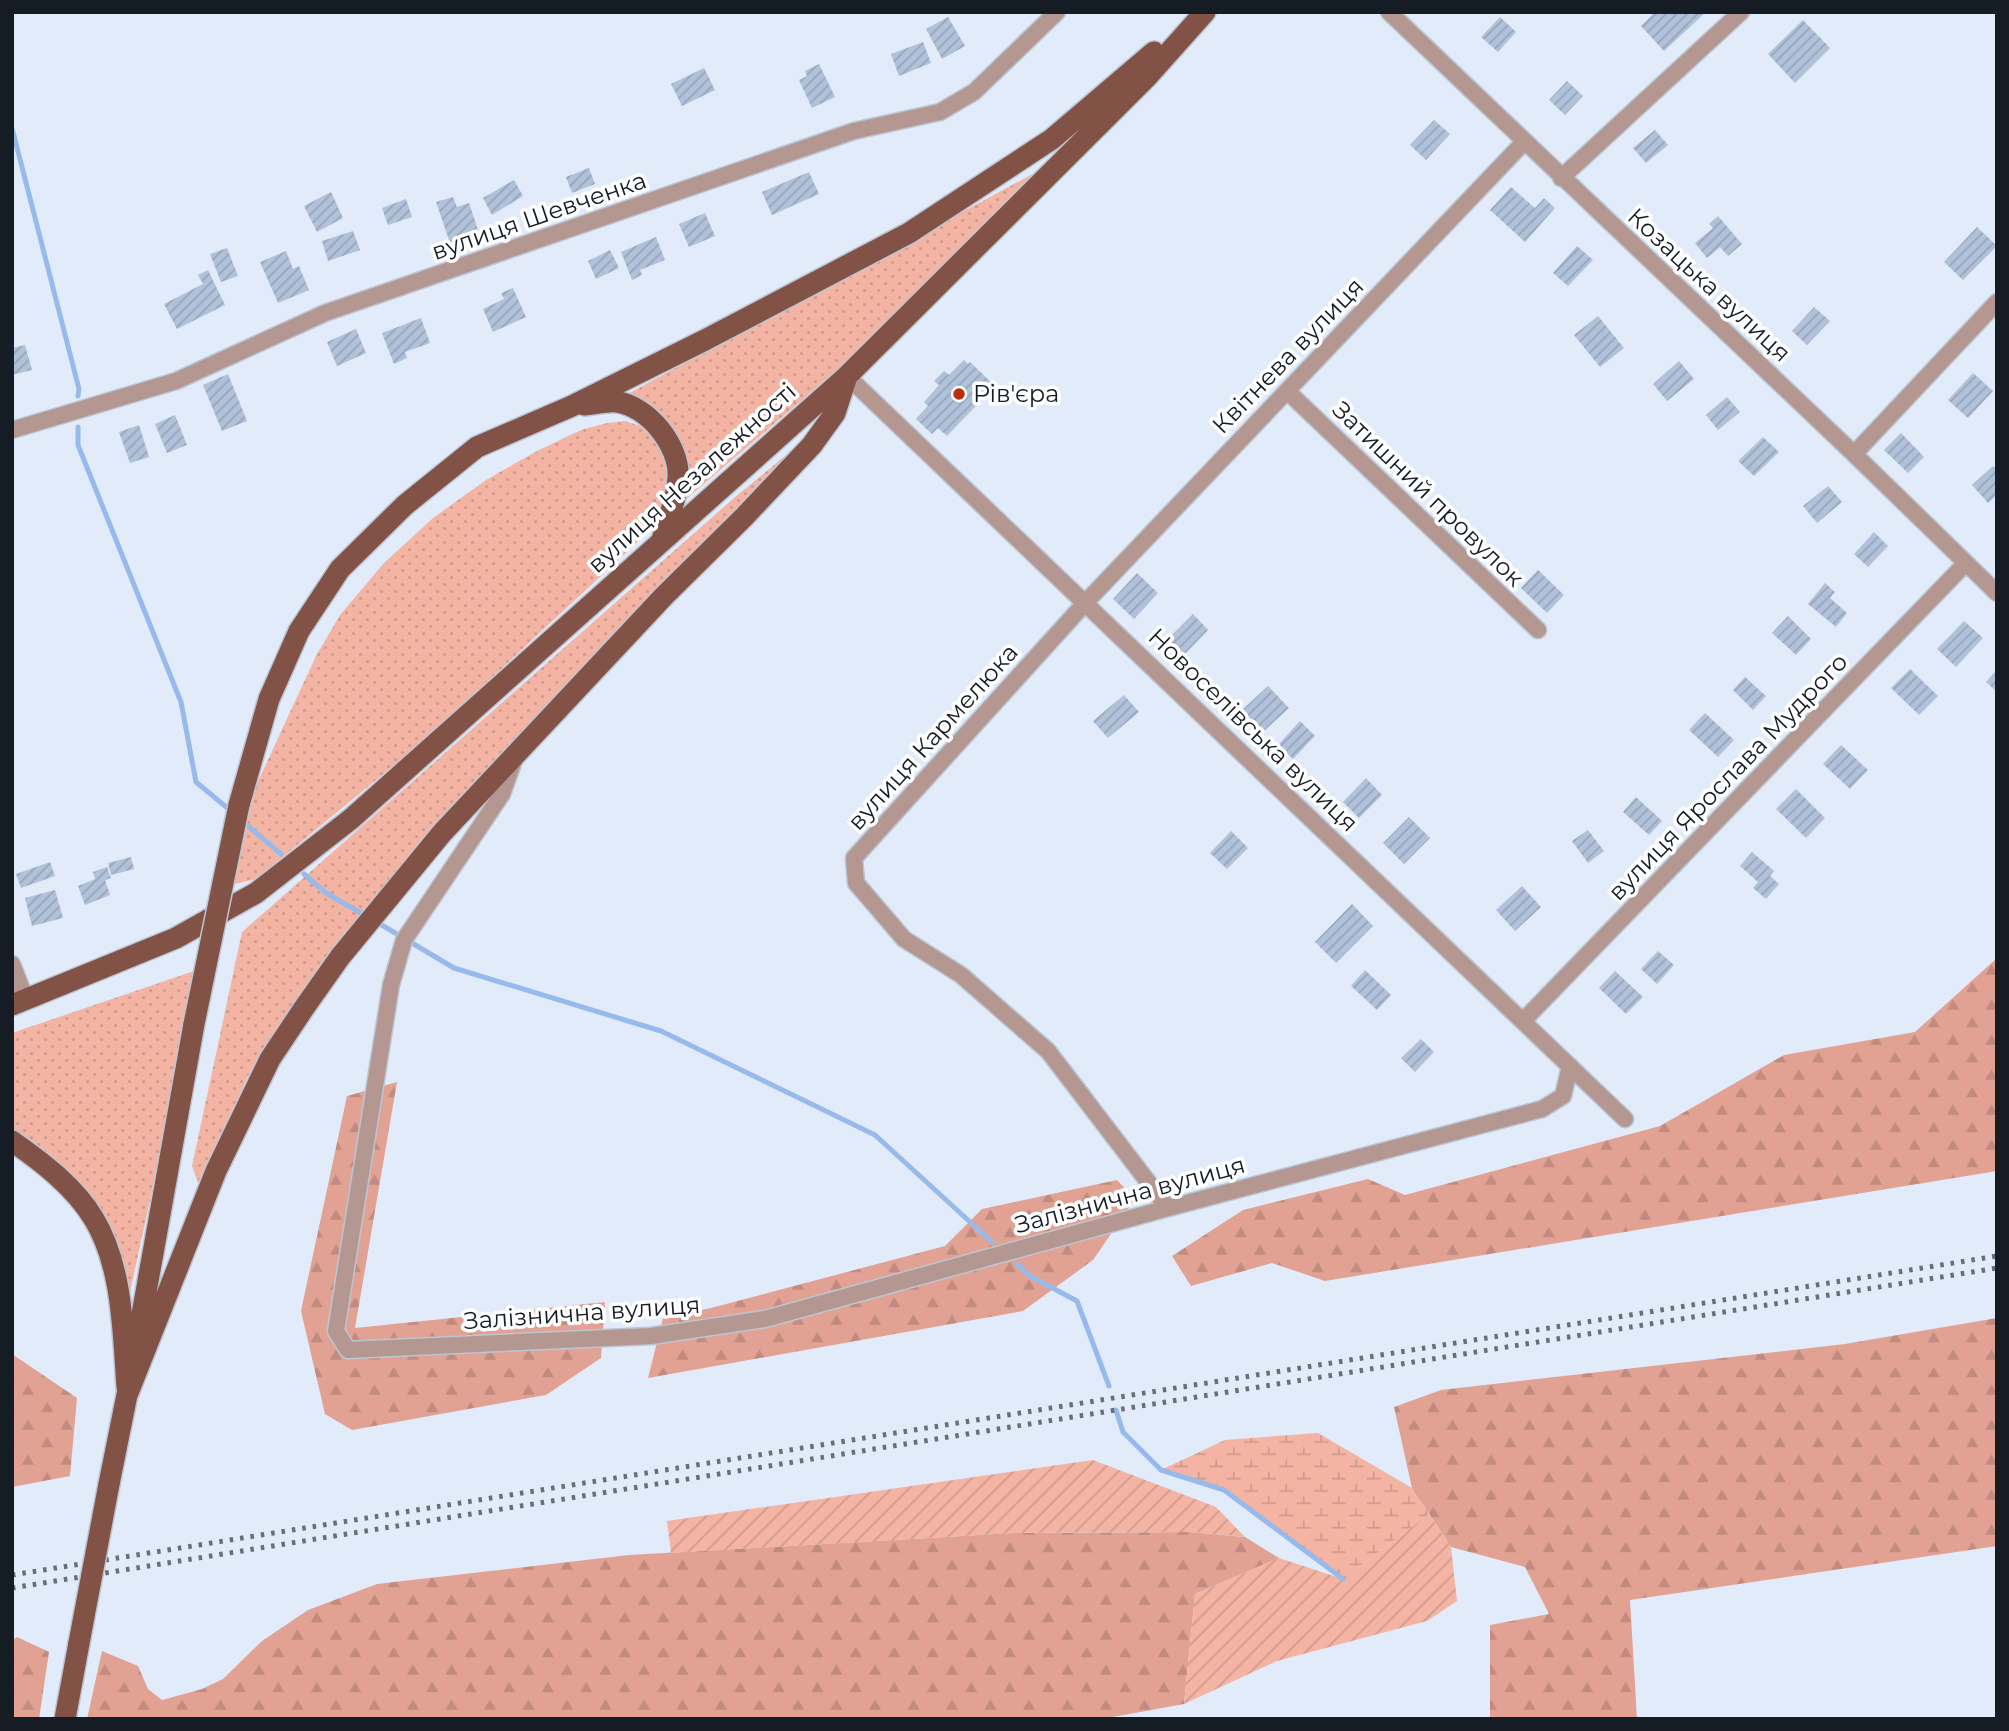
<svg xmlns="http://www.w3.org/2000/svg" width="2009" height="1731" viewBox="0 0 2009 1731" font-family="Montserrat,sans-serif">
<style>
.grass{fill:url(#grass-dots)}
.forest{fill:url(#forest-firs)}
.wetland{fill:url(#wetland-marsh)}
.garden{fill:url(#garden-furrows)}
.lines{fill:none;stroke-linecap:round;stroke-linejoin:round}
.stream{stroke:#97baeb;stroke-width:5}
.building{fill:url(#building-hatch)}
.street-casing{stroke:#bcc6d3;stroke-width:19}
.primary-casing{stroke:#bcc6d3;stroke-width:24}
.street{stroke:#b49790;stroke-width:16}
.primary{stroke:#835247;stroke-width:21}
.rail{stroke:#666e79;stroke-width:5;stroke-dasharray:3.5 7;stroke-linecap:butt}
.primary-bridge-casing{stroke:#bcc6d3;stroke-width:24;stroke-linecap:butt}
.primary-bridge{stroke:#835247;stroke-width:21}
.poi-dot{fill:#ba300a;stroke:#fff;stroke-width:2.5}
.labels{text-anchor:middle;stroke-width:7;stroke-linejoin:round;paint-order:stroke}
.street-label{font-size:24px;fill:#161c24;stroke:#fff}
.poi-label{font-size:24px;fill:#161c24;stroke:#fff;text-anchor:start}
</style>
<defs>
<pattern id="grass-dots" width="8" height="8" patternUnits="userSpaceOnUse" patternTransform="scale(1.75)"><rect width="8" height="8" fill="#f4b4a4"/><path d="M2 2h.1M6 6h.1" fill="none" stroke="#d09a8d" stroke-width="1.8" stroke-linecap="round"/></pattern>
<pattern id="forest-firs" width="22" height="20" patternUnits="userSpaceOnUse" patternTransform="scale(1.75)"><rect width="22" height="20" fill="#e2a293"/><path d="M5 1l3.5 6h-7zM16 11l3.5 6h-7z" fill="#c18b7f"/></pattern>
<pattern id="wetland-marsh" width="20" height="14" patternUnits="userSpaceOnUse" patternTransform="scale(1.75)"><rect width="20" height="14" fill="#f4b4a4"/><path d="M1 5h8M5 5V1M11 12h8M15 12V8" fill="none" stroke="#d09a8d"/></pattern>
<pattern id="garden-furrows" width="10" height="10" patternUnits="userSpaceOnUse" patternTransform="scale(1.75)"><rect width="10" height="10" fill="#f4b4a4"/><path d="M-1 1l2-2M0 10L10 0M9 11l2-2" fill="none" stroke="#d09a8d"/></pattern>
<pattern id="building-hatch" width="6" height="6" patternUnits="userSpaceOnUse" patternTransform="scale(1.75)"><rect width="6" height="6" fill="#b0c1d9"/><path d="M-1 1l2-2M0 6l6-6M5 7l2-2" fill="none" stroke="#97a5ba"/></pattern>
</defs>
<rect width="100%" height="100%" fill="#e1ebfa"/>
<!-- grass -->
<path class="grass" d="M 1049,165 L 846,362 L 676,508 L 687,482 L 624,396 Z
M 626,421 C 632,424 641,425 647,429 C 673,443 673,487 662,511 C 658,520 649,529 642,538 L 422,742 L 256,879 L 231,885 L 248,803 L 316,656 L 340,615 L 384,563 L 433,518 L 486,480 L 537,451 L 581,430 L 607,423 Z
M 820,427 L 511,742 L 405,860 L 296,1005 L 250,1072 L 198,1183 L 192,1166 L 242,932 L 734,498 Z
M 200,969 L 129,1297 L 80,1186 L 60,1164 L 12,1132 L 12,1033 Z"/>
<!-- forest -->
<path class="forest" d="M 1997,958 L 1997,1171 L 1325,1281 L 1272,1263 L 1191,1286 L 1172,1256 L 1243,1210 L 1368,1179 L 1405,1195 L 1660,1126 L 1784,1055 L 1915,1032 Z
M 397,1082 L 355,1328 L 605,1302 L 601,1358 L 546,1395 L 352,1430 L 325,1414 L 301,1311 L 347,1096 Z
M 1117,1180 L 1135,1199 L 1093,1260 L 1023,1311 L 648,1378 L 663,1318 L 711,1308 L 945,1246 L 982,1209 Z
M 1997,1318 L 1997,1546 L 1630,1600 L 1637,1719 L 1490,1719 L 1490,1625 L 1549,1614 L 1525,1567 L 1451,1547 L 1412,1488 L 1394,1407 L 1441,1390 L 1845,1344 Z
M 12,1354 L 77,1398 L 70,1476 L 12,1487 Z
M 1191,1532 L 1245,1537 L 1279,1558 L 1195,1594 L 1184,1704 L 1102,1719 L 87,1719 L 102,1651 L 138,1666 L 148,1689 L 162,1700 L 202,1689 L 223,1679 L 262,1641 L 308,1610 L 377,1584 L 629,1555 L 1014,1533 Z
M 17,1637 L 49,1652 L 39,1719 L 12,1719 L 12,1641 Z"/>
<!-- wetland -->
<path class="wetland" d="M 1318,1433 L 1412,1488 L 1429,1514 L 1343,1579 L 1224,1490 L 1161,1470 L 1225,1440 Z"/>
<!-- garden -->
<path class="garden" d="M 1093,1460 L 1216,1507 L 1245,1537 L 1191,1532 L 1014,1533 L 671,1553 L 667,1521 Z
M 1429,1514 L 1451,1547 L 1457,1601 L 1427,1621 L 1277,1661 L 1184,1704 L 1195,1594 L 1279,1558 L 1343,1579 Z"/>
<g class="lines">
<!-- stream -->
<path class="stream" d="M 12,128 L 79,389 L 78,396
M 78,427 L 78,445 L 181,702 L 196,782 L 231,811
M 241,820 L 281,854
M 304,874 L 326,893 L 361,913
M 380,924 L 454,968 L 661,1031 L 875,1135 L 992,1242
M 1017,1264 L 1030,1276 L 1077,1301 L 1109,1386
M 1116,1410 L 1123,1432 L 1161,1470 L 1224,1490 L 1343,1579"/>
</g>
<!-- building -->
<path class="building" d="M 1655,12 L 1706,12 L 1664,51 L 1641,26 Z
M 948,17 L 965,46 L 942,59 L 926,29 Z
M 1500,17 L 1516,32 L 1498,52 L 1481,37 Z
M 1803,20 L 1830,48 L 1795,83 L 1768,54 Z
M 923,42 L 931,63 L 899,76 L 891,54 Z
M 819,64 L 835,97 L 812,108 L 799,80 L 807,76 L 805,71 Z
M 704,68 L 715,90 L 682,106 L 671,84 Z
M 1567,81 L 1583,96 L 1565,115 L 1549,100 Z
M 1434,120 L 1450,134 L 1426,160 L 1410,145 Z
M 1655,130 L 1668,145 L 1646,163 L 1633,148 Z
M 589,168 L 595,184 L 572,193 L 566,177 Z
M 809,172 L 819,194 L 772,215 L 762,192 Z
M 514,180 L 523,196 L 492,215 L 483,198 Z
M 1511,187 L 1535,208 L 1544,198 L 1555,208 L 1525,242 L 1490,210 Z
M 331,192 L 343,218 L 317,232 L 304,206 Z
M 453,197 L 457,207 L 469,203 L 479,233 L 450,243 L 436,202 Z
M 406,199 L 412,217 L 388,225 L 382,208 Z
M 705,213 L 715,236 L 689,247 L 679,224 Z
M 1718,216 L 1742,244 L 1728,256 L 1720,247 L 1707,258 L 1695,243 L 1713,228 L 1709,224 Z
M 1977,227 L 1997,246 L 1963,280 L 1944,262 Z
M 353,231 L 360,250 L 328,261 L 322,241 Z
M 656,237 L 665,260 L 640,270 L 642,275 L 632,280 L 621,252 Z
M 1577,246 L 1593,260 L 1568,286 L 1553,273 Z
M 227,248 L 238,276 L 221,282 L 210,254 Z
M 610,250 L 619,268 L 596,279 L 588,261 Z
M 286,251 L 293,269 L 299,266 L 309,290 L 278,303 L 260,262 Z
M 208,270 L 225,305 L 177,329 L 164,304 L 203,284 L 198,275 Z
M 513,288 L 526,317 L 493,332 L 483,309 L 504,299 L 501,293 Z
M 1814,307 L 1830,321 L 1807,345 L 1792,331 Z
M 1598,316 L 1624,348 L 1600,367 L 1574,335 Z
M 421,318 L 430,343 L 405,352 L 407,358 L 394,364 L 382,333 Z
M 356,329 L 366,353 L 337,366 L 327,342 Z
M 25,345 L 32,370 L 12,375 L 12,348 Z
M 964,360 L 968,364 L 970,362 L 995,386 L 947,436 L 938,428 L 932,434 L 916,419 L 928,406 L 924,402 L 939,385 L 934,381 L 944,371 L 949,375 Z
M 1679,361 L 1694,379 L 1667,401 L 1653,384 Z
M 1973,373 L 1993,391 L 1968,418 L 1948,400 Z
M 228,374 L 247,421 L 222,431 L 203,385 Z
M 1727,397 L 1740,412 L 1718,430 L 1706,415 Z
M 175,415 L 187,445 L 167,453 L 155,424 Z
M 139,425 L 149,457 L 130,463 L 119,432 Z
M 1901,433 L 1924,457 L 1908,473 L 1884,450 Z
M 1763,437 L 1779,452 L 1754,476 L 1738,461 Z
M 1993,466 L 1997,469 L 1997,495 L 1988,503 L 1972,485 Z
M 1828,486 L 1842,502 L 1817,523 L 1803,506 Z
M 1874,532 L 1888,546 L 1868,567 L 1854,554 Z
M 1538,570 L 1564,595 L 1547,613 L 1521,588 Z
M 1137,573 L 1158,593 L 1134,619 L 1113,599 Z
M 1825,583 L 1835,592 L 1830,598 L 1847,613 L 1836,627 L 1808,604 Z
M 1193,614 L 1208,630 L 1183,656 L 1167,640 Z
M 1788,616 L 1811,639 L 1796,655 L 1772,633 Z
M 1964,621 L 1983,638 L 1956,667 L 1937,649 Z
M 1910,669 L 1938,696 L 1919,715 L 1891,688 Z
M 1997,670 L 1997,692 L 1986,682 Z
M 1745,677 L 1766,696 L 1753,710 L 1733,690 Z
M 1268,686 L 1289,708 L 1263,732 L 1242,710 Z
M 1124,695 L 1139,712 L 1108,738 L 1093,721 Z
M 1705,713 L 1734,740 L 1718,757 L 1689,730 Z
M 1300,721 L 1315,736 L 1293,759 L 1278,745 Z
M 1841,745 L 1868,770 L 1850,789 L 1823,764 Z
M 1366,778 L 1382,795 L 1359,818 L 1343,802 Z
M 1796,789 L 1825,818 L 1806,838 L 1776,809 Z
M 1636,797 L 1662,821 L 1649,835 L 1623,812 Z
M 1409,817 L 1430,838 L 1404,864 L 1383,843 Z
M 1588,830 L 1604,851 L 1588,863 L 1572,841 Z
M 1231,831 L 1248,848 L 1227,869 L 1210,853 Z
M 1752,852 L 1774,871 L 1770,876 L 1779,884 L 1766,899 L 1753,888 L 1758,882 L 1740,866 Z
M 131,857 L 134,869 L 111,875 L 108,863 Z
M 50,862 L 55,876 L 21,888 L 16,874 Z
M 107,867 L 111,878 L 105,880 L 110,895 L 85,905 L 78,886 L 95,879 L 93,872 Z
M 1522,886 L 1541,907 L 1515,931 L 1496,910 Z
M 55,890 L 63,918 L 32,926 L 25,898 Z
M 1352,904 L 1373,926 L 1336,963 L 1315,942 Z
M 1658,951 L 1674,965 L 1657,984 L 1641,969 Z
M 1365,970 L 1391,995 L 1377,1010 L 1351,986 Z
M 1615,971 L 1643,997 L 1626,1014 L 1599,988 Z
M 1421,1039 L 1434,1052 L 1415,1072 L 1401,1058 Z"/>
<g class="lines">
<defs>
<path id="street" d="M 1389,12 L 1854,454 L 1997,593
M 1561,178 L 1741,12
M 847,376 L 1625,1119
M 1287,391 L 1538,630
M 12,430 L 176,381 L 325,313 L 854,131 L 940,112 L 974,92 L 1057,12
M 1854,454 L 1997,302
M 515,758 L 502,794 L 404,940 L 391,985 L 336,1331 L 348,1350 L 651,1336 L 765,1319 L 1168,1208 L 1542,1109 L 1563,1096 L 1570,1066
M 12,964 L 26,1000
M 1523,1021 L 1965,564
M 1168,1208 L 1048,1051 L 961,975 L 904,939 L 856,883 L 854,858 L 1086,602 L 1524,142"/>
<path id="primary" d="M 584,405 C 595,404 607,401 617,402 C 648,406 680,446 678,477 C 677,498 668,519 662,540
M 239,805 L 269,699 L 299,631 L 340,569 L 405,505 L 477,447 L 572,406 L 705,340 L 909,233 L 1052,139 L 1154,52
M 12,1005 L 176,938 L 256,893 L 351,819 L 847,376 L 1147,77 L 1205,12
M 12,1141 C 42,1162 75,1187 94,1219 C 123,1267 123,1333 127,1387
M 136,1348 L 194,1024
M 128,1393 L 216,1171 L 270,1059 L 304,1008 L 340,957 L 442,833 L 664,596 L 744,517 L 812,445 L 835,413 L 847,376
M 109,1484 L 130,1380
M 65,1719 L 79,1643"/>
</defs>
<!-- street casing -->
<use href="#street" class="street-casing"/>
<!-- primary casing -->
<use href="#primary" class="primary-casing"/>
<!-- street -->
<use href="#street" class="street"/>
<!-- primary -->
<use href="#primary" class="primary"/>
<!-- rail -->
<path class="rail" d="M 12,1575 L 1997,1256
M 12,1588 L 1997,1268"/>
<defs>
<path id="primary-bridge" d="M 194,1024 L 239,805
M 79,1643 L 109,1484"/>
</defs>
<!-- primary-bridge casing -->
<use href="#primary-bridge" class="primary-bridge-casing"/>
<!-- primary-bridge -->
<use href="#primary-bridge" class="primary-bridge"/>
</g>
<!-- markers -->
<circle class="poi-dot" cx="959" cy="394" r="7"/>
<g class="labels">
<!-- street labels -->
<g class="street-label">
<text transform="translate(539 216) rotate(-19)" y="8">вулиця Шевченка</text>
<text transform="translate(1709 285) rotate(43)" y="8">Козацька вулиця</text>
<text transform="translate(1288 356) rotate(-46)" y="8">Квітнева вулиця</text>
<text transform="translate(692 478) rotate(-42)" y="8">вулиця Незалежності</text>
<text transform="translate(1428 494) rotate(44)" y="8">Затишний провулок</text>
<text transform="translate(1253 730) rotate(44)" y="8">Новоселівська вулиця</text>
<text transform="translate(933 737) rotate(-48)" y="8">вулиця Кармелюка</text>
<text transform="translate(1728 777) rotate(-46)" y="8">вулиця Ярослава Мудрого</text>
<text transform="translate(1130 1195) rotate(-15)" y="8">Залізнична вулиця</text>
<text transform="translate(582 1313) rotate(-4)" y="8">Залізнична вулиця</text>
</g>
<!-- poi labels -->
<g class="poi-label">
<text x="973" y="402">Рів'єра</text>
</g>
</g>
<!-- border -->
<rect width="2009" height="1731" fill="none" stroke="#161c24" stroke-width="28"/>
</svg>
